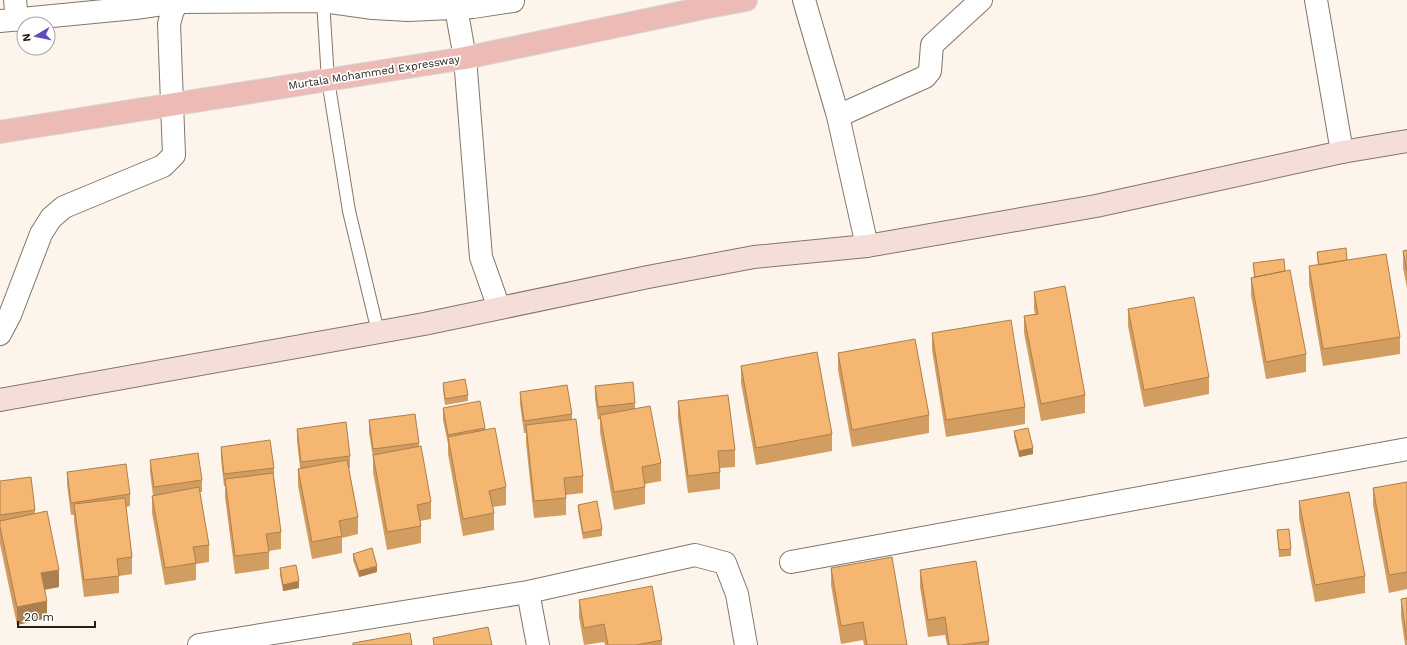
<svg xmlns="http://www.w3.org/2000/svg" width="1407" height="645" viewBox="0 0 1407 645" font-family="'Work Sans',sans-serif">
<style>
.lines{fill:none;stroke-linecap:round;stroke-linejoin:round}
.service-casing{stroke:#837669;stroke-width:14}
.minor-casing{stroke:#837669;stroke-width:24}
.secondary-casing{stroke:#837669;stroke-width:24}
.primary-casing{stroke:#d7d6d5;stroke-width:24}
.service{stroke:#fff;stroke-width:12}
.minor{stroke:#fff;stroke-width:22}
.secondary{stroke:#f5ddda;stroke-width:22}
.primary{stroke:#ecbbb6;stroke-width:22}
.wall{fill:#d29d60}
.shaded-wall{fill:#ab7f4e}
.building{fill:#f4b670;stroke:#ab7f4e}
.labels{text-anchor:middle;stroke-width:3.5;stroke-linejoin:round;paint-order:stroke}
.street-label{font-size:11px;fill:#231e18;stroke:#fff}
</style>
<rect width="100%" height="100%" fill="#fdf4eb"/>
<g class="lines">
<defs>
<path id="service" d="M 323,1 L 328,80 L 349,211 L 378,332"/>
<path id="minor" d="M 15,0 L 17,20
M 804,0 L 838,116 L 867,246
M 1316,0 L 1342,152
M 456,8 L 465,58 L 481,257 L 499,308
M 0,21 L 135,8 L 177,2 L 323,1 L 373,8 L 408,10 L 473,7 L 513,1
M 838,116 L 925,77 L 930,71 L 932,45 L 981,0
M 0,334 L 10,315 L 41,234 L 51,218 L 64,207 L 163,166 L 174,155 L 169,24 L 172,13 L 178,0
M 791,562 L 1407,449
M 528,592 L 538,645
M 199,645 L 528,592 L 695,555 L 725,563 L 737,594 L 746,645"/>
<path id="secondary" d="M 0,400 L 424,324 L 648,277 L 754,257 L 867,246 L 1096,206 L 1342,152 L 1407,141"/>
<path id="primary" d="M 0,132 L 465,58 L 708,7 L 746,0"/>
</defs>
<!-- service casing -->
<use href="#service" class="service-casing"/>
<!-- minor casing -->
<use href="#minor" class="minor-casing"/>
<!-- secondary casing -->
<use href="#secondary" class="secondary-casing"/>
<!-- primary casing -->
<use href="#primary" class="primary-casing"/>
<!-- service -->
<use href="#service" class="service"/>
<!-- minor -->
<use href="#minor" class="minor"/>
<!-- secondary -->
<use href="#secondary" class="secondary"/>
<!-- primary -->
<use href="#primary" class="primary"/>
</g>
<!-- wall -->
<path class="wall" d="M 1407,250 L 1407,288 L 1403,268 L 1403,251 Z
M 1317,252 L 1347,260 L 1400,337 L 1400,354 L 1323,366 L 1309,284 L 1309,266 L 1318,265 L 1317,258 Z
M 1253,263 L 1285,271 L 1306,354 L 1306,372 L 1266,379 L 1251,295 L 1251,278 L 1254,277 Z
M 1034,292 L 1085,395 L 1085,413 L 1041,421 L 1024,333 L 1024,316 L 1035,314 L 1034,309 Z
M 1128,309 L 1209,377 L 1209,394 L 1144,407 L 1128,326 Z
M 932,333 L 1025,407 L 1025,424 L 946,437 L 932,350 Z
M 838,353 L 929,415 L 929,433 L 852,447 L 838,370 Z
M 741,366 L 832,434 L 832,451 L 756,465 L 741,383 Z
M 443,383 L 468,395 L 468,401 L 445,405 L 443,390 Z
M 595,386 L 635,403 L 635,408 L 661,463 L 661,481 L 645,484 L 645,504 L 614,510 L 600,432 L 600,419 L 598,420 L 595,398 Z
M 520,392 L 572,414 L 572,420 L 583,476 L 583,493 L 566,495 L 566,515 L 534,518 L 526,443 L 526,433 L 524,433 L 520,404 Z
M 678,401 L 735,450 L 735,467 L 720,468 L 720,489 L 688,493 L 678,418 Z
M 443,408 L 485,428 L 506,487 L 506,505 L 493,507 L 494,513 L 494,530 L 463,536 L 448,454 L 448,444 L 443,420 Z
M 369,420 L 419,443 L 419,446 L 431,502 L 431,519 L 420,521 L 421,526 L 421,543 L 387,550 L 373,472 L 373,458 L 369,432 Z
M 297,429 L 350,456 L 350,468 L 349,468 L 358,517 L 358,534 L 342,538 L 342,553 L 312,559 L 298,486 L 298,469 L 300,468 L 297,441 Z
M 1014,431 L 1033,454 L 1019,457 L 1014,437 Z
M 221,447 L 274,468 L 274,477 L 281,532 L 281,549 L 269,551 L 269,569 L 235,574 L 225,497 L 225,486 L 224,486 L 221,459 Z
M 150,460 L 202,480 L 202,492 L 200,492 L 209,545 L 209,562 L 196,564 L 196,580 L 165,585 L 152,513 L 152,496 L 153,496 L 150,472 Z
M 67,472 L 130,494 L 130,506 L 126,507 L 132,557 L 132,574 L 119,576 L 119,593 L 84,597 L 74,521 L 74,515 L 71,515 L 67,484 Z
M 0,481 L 35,510 L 35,513 L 59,587 L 45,590 L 47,618 L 17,625 L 0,544 Z
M 1407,482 L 1407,589 L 1389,593 L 1373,505 L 1373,488 Z
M 1299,501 L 1365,576 L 1365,593 L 1315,602 L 1299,518 Z
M 578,505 L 602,529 L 602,536 L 583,539 L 578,511 Z
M 1277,530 L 1291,549 L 1291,556 L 1279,557 Z
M 353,554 L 377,572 L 359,577 L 353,560 Z
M 280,568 L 299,588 L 283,591 L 280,575 Z
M 831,568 L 907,645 L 864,645 L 863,640 L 841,644 L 831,585 Z
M 920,570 L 989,641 L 989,645 L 947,645 L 945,635 L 928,637 L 920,587 Z
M 1407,598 L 1407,645 L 1405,645 L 1401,616 L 1401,599 Z
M 579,600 L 662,640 L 662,645 L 605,645 L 604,642 L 584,645 L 579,617 Z"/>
<!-- shaded-wall -->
<path class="shaded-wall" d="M 1033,448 L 1033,454 L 1019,457 L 1019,451 Z
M 377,566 L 377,572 L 359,577 L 359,571 Z
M 59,570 L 59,587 L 41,590 L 41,573 Z
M 299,581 L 299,588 L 283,591 L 283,585 Z
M 47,601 L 47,618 L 17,625 L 17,607 Z"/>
<!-- building -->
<path class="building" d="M 1346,248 L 1347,260 L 1319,265 L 1317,252 Z
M 1407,250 L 1407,271 L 1403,251 Z
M 1386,254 L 1400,337 L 1323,349 L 1309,266 Z
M 1284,259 L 1285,271 L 1255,277 L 1253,263 Z
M 1290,270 L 1306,354 L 1266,362 L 1251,278 Z
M 1065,286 L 1085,395 L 1041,404 L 1024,316 L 1038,314 L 1034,292 Z
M 1194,297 L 1209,377 L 1144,390 L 1128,309 Z
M 1011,320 L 1025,407 L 946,420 L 932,333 Z
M 915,339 L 929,415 L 852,430 L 838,353 Z
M 817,352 L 832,434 L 756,448 L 741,366 Z
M 465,379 L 468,395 L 445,399 L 443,383 Z
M 633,382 L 635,403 L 598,407 L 595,386 Z
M 567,385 L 572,414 L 524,421 L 520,392 Z
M 728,395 L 735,450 L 718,451 L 720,472 L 688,476 L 678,401 Z
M 480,401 L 485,428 L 448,435 L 443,408 Z
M 650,406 L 661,463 L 642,467 L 645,487 L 614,492 L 600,415 Z
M 415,414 L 419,443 L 373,449 L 369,420 Z
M 576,419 L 583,476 L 564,478 L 566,498 L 534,501 L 526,425 Z
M 346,422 L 350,456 L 301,462 L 297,429 Z
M 495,428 L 506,487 L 489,491 L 494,513 L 463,519 L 448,437 Z
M 1028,428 L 1033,448 L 1019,451 L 1014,431 Z
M 270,440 L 274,468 L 224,474 L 221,447 Z
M 421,446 L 431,502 L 417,505 L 421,526 L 387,532 L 373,455 Z
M 198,453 L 202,480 L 154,487 L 150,460 Z
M 347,460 L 358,517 L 339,521 L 342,536 L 312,542 L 298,469 Z
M 126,464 L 130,494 L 71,503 L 67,472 Z
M 273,473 L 281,532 L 266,534 L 269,552 L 235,556 L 225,479 Z
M 31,477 L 35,510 L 0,515 L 0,481 Z
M 1407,482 L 1407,572 L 1389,575 L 1373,488 Z
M 199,487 L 209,545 L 193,547 L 196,563 L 165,568 L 152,496 Z
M 1349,492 L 1365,576 L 1315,585 L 1299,501 Z
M 125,498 L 132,557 L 117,559 L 119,576 L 84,580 L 74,504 Z
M 597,501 L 602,529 L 583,533 L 578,505 Z
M 47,511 L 59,570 L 41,573 L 47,601 L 17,607 L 0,527 L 0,521 Z
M 1289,529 L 1291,549 L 1279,550 L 1277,530 Z
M 372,548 L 377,566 L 359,571 L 353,554 Z
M 892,557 L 907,645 L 867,645 L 863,622 L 841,626 L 831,568 Z
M 976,561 L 989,641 L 961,645 L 949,645 L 945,617 L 928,620 L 920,570 Z
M 296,565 L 299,581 L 283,585 L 280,568 Z
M 652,586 L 662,640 L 636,645 L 608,645 L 604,624 L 584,628 L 579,600 Z
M 1407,598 L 1407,640 L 1401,599 Z
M 488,627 L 492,645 L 434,645 L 433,638 Z
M 410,633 L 412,645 L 353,645 L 353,643 Z"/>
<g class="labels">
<!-- street labels -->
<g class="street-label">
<text transform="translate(374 72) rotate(-9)" y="4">Murtala Mohammed Expressway</text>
</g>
</g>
<!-- north arrow -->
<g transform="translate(36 36) rotate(261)"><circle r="19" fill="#ffffff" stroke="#a7a5a3"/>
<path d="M0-3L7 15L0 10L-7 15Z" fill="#634bc4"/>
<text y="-6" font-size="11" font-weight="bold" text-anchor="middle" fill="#231e18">N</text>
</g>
<!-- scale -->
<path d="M18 621v6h77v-6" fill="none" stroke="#231e18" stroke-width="2"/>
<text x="24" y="621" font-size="12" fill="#231e18" stroke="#ffffff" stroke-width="3" paint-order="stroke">20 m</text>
</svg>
